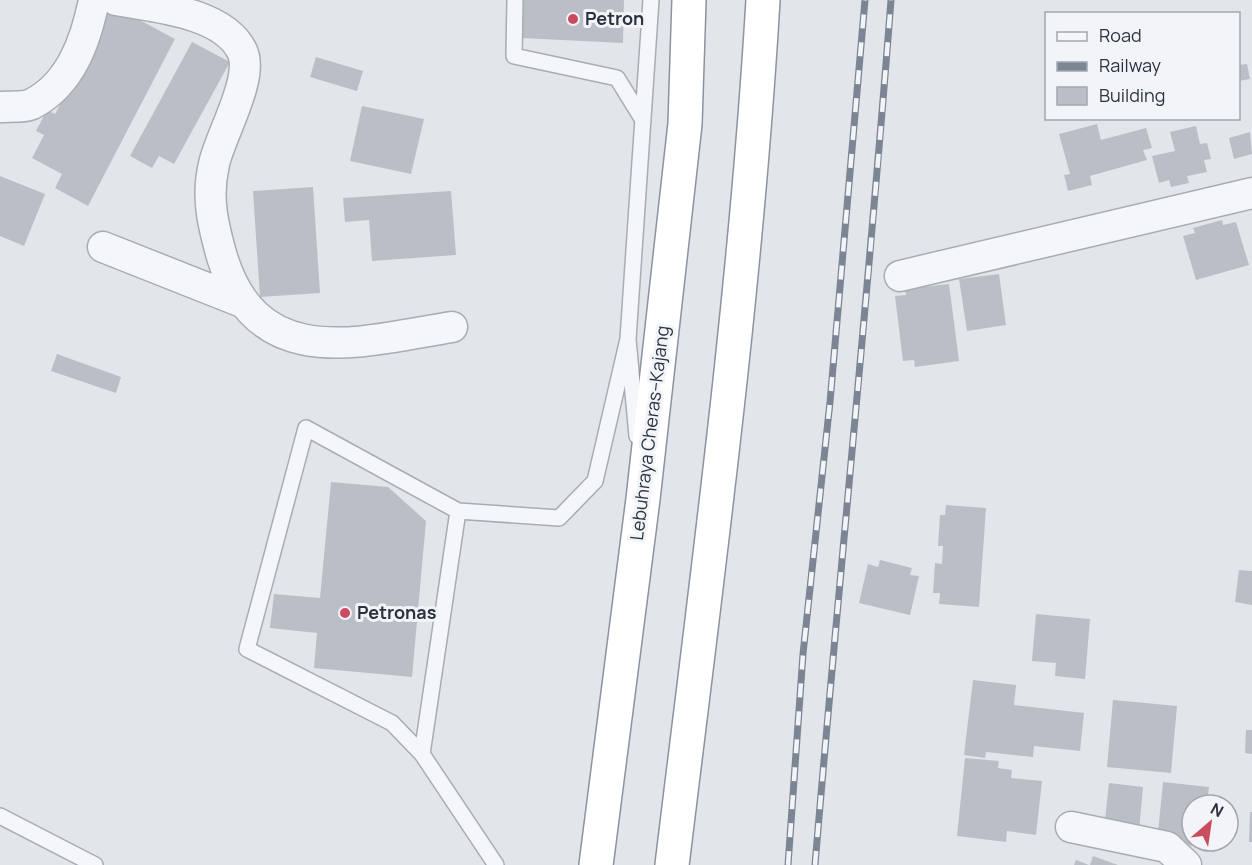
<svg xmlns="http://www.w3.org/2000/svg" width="1252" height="865" viewBox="0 0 1252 865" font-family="Manrope,sans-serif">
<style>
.building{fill:#babfc7}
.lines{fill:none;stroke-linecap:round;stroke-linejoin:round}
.lane-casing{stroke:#a7adb4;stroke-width:18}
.street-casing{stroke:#a7adb4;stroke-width:33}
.highway-casing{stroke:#8a93a1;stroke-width:36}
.lane{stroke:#f5f6f9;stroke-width:15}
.street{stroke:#f5f6f9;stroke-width:30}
.highway{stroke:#fff;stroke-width:33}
.rail-casing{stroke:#7c8594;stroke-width:7}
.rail{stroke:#f2f4f8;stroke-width:4.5;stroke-dasharray:14;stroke-linecap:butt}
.poi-dot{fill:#cb4c5f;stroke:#f2f4f8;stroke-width:2}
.labels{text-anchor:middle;stroke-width:6;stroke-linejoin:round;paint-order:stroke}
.poi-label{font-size:18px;font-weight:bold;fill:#2b3342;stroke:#f2f4f8;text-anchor:start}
.street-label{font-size:18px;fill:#2b3342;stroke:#f2f4f8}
</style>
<rect width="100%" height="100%" fill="#e2e6ea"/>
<!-- building -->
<path class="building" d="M 523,0 L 624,0 L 623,43 L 521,38 Z
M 112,5 L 175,39 L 88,206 L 55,188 L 62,174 L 32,158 L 44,135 L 36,131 L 47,110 L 55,114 Z
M 192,42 L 230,62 L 174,164 L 159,156 L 152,168 L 130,156 Z
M 316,57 L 363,71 L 357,91 L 310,77 Z
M 1247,64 L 1250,79 L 1238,81 L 1238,65 Z
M 362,106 L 424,119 L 411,174 L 350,161 Z
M 1097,124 L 1101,140 L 1146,128 L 1152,148 L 1143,150 L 1147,160 L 1090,176 L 1092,185 L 1068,191 L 1064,175 L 1070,174 L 1059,134 Z
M 1196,126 L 1200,144 L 1207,143 L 1211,159 L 1204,160 L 1207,172 L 1187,176 L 1189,183 L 1171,187 L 1169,180 L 1159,183 L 1152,156 L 1175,151 L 1170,132 Z
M 1250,132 L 1252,154 L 1234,159 L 1229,138 Z
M 0,176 L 45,194 L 24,246 L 0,236 Z
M 313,187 L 320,293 L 260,297 L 253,191 Z
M 451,191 L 456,255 L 372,261 L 369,220 L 345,222 L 343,198 Z
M 1222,220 L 1223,225 L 1236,222 L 1249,265 L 1196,280 L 1183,236 L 1195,233 L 1193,228 Z
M 999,274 L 1006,325 L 967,331 L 959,279 Z
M 949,284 L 959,361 L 915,367 L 914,360 L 903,361 L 895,296 L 906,295 L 905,289 Z
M 57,354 L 121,377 L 116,393 L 51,371 Z
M 331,482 L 388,487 L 426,521 L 412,677 L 314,668 L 317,633 L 270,628 L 274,594 L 320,598 Z
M 946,505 L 986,508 L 979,607 L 939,604 L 940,593 L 933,593 L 935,563 L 942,564 L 943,546 L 938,546 L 940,515 L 945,515 Z
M 880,560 L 912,568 L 910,575 L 919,576 L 910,615 L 859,603 L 868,564 L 878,567 Z
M 1239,570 L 1252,571 L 1252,605 L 1235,602 Z
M 1036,614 L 1090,619 L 1085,679 L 1055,676 L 1056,663 L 1032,661 Z
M 973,680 L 1016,685 L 1014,705 L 1084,713 L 1080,751 L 1034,746 L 1033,757 L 986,752 L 985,758 L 964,755 Z
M 1113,700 L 1177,706 L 1171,773 L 1107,767 Z
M 1246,730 L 1252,730 L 1252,754 L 1245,753 Z
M 965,758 L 999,761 L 998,768 L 1012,770 L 1011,778 L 1042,781 L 1036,835 L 1007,831 L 1006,842 L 957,836 Z
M 1163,782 L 1209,787 L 1207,805 L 1192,805 L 1192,841 L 1196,841 L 1195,846 L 1157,842 Z
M 1109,783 L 1143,787 L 1138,842 L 1103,838 Z
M 1250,812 L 1252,812 L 1252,842 L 1249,842 Z
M 1093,856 L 1118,865 L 1090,865 Z
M 1076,860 L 1089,865 L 1074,865 Z"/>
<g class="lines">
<defs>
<path id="lane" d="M 515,0 L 514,56 L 617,78 L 643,120
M 637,436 L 628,339 L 651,0
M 422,754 L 458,511
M 0,816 L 95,865
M 496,865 L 422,754 L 392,723 L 247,649 L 306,428 L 458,511 L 559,518 L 595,481 L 628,339"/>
<path id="street" d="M 116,0 C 154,7 223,12 242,51 C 255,77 220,136 214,164 C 206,198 213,225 222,257 C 258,374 360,342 452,327
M 0,107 C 9,106 24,108 32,104 C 71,84 86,40 94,0
M 103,247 L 242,302
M 900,276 L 1252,193
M 1071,827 L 1167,847 L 1186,865"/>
<path id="highway" d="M 596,865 L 643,499 L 685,124 L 689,0
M 672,865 C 707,577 746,289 763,0"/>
</defs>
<!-- lane casing -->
<use href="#lane" class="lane-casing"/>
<!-- street casing -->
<use href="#street" class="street-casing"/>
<!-- highway casing -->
<use href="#highway" class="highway-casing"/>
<!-- lane -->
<use href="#lane" class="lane"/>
<!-- street -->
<use href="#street" class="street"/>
<!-- highway -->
<use href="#highway" class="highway"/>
<defs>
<path id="rail" d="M 788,865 L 803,654 L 830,402 L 865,0
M 815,865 C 839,577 869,289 891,0"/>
</defs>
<!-- rail casing -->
<use href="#rail" class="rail-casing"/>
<!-- rail -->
<use href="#rail" class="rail"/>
</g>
<!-- markers -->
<g class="poi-dot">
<circle cx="573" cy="19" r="6"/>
<circle cx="345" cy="613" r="6"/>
</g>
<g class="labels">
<!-- poi labels -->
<g class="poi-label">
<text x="585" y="25">Petron</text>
<text x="357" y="619">Petronas</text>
</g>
<!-- street labels -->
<g class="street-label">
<text transform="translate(650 433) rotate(-83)" y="6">Lebuhraya Cheras–Kajang</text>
</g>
</g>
<!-- legend -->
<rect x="1045" y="12" width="195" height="108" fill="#f2f4f8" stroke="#a2a7af" stroke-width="1.5"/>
<rect x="1057" y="32" width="30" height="9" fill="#f5f6f9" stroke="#a2a7af" stroke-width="1.5"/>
<text x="1099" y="42" font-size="18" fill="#2b3342">Road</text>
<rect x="1057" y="62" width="30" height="9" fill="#7c8594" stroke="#a2a7af" stroke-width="1.5"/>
<text x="1099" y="72" font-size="18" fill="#2b3342">Railway</text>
<rect x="1057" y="87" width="30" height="18" fill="#babfc7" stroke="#a2a7af" stroke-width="1.5"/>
<text x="1099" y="102" font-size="18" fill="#2b3342">Building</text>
<!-- north arrow -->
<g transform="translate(1210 823) rotate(29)"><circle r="28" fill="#f2f4f8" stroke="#a2a7af" stroke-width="1.5"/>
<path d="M0-4.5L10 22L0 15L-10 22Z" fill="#cb4c5f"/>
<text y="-9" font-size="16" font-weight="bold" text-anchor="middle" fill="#2b3342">N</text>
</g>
</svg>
